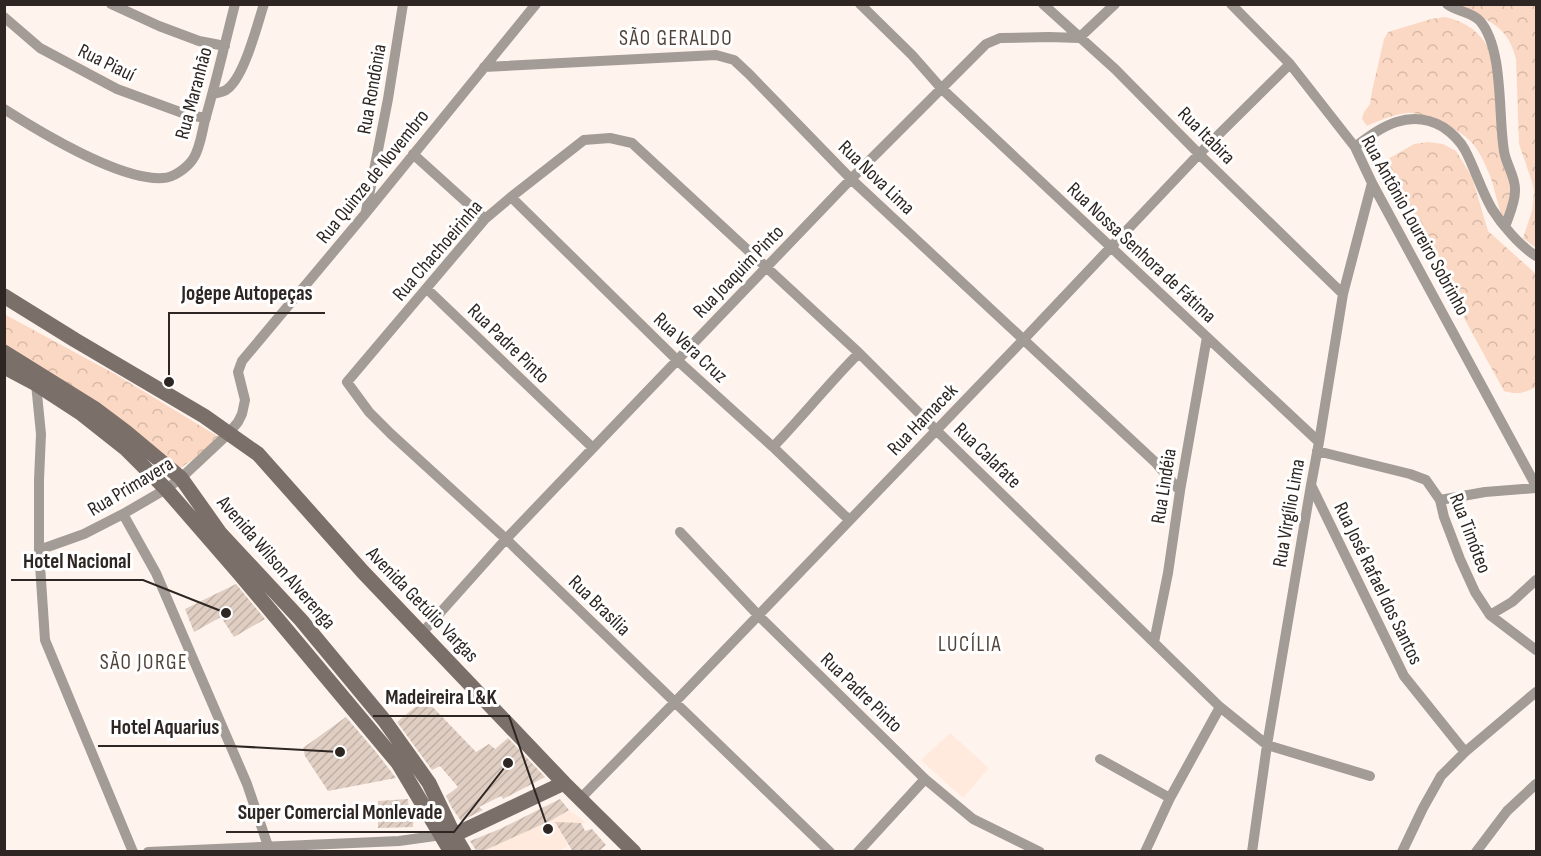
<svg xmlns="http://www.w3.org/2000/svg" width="1541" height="856" viewBox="0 0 1541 856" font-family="'Sofia Sans Condensed',sans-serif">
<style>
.built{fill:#ffeadd}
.forest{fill:url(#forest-crowns)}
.building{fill:url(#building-hatch)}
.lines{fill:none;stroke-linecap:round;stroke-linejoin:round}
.street{stroke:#a39b96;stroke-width:10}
.secondary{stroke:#7b7069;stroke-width:15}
.labels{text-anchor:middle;stroke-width:6;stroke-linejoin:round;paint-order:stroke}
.street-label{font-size:20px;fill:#2d2622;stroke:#fff}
.neighbourhood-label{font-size:21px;letter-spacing:1.5px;fill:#51433a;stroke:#fff}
.leader{fill:none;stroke:#2d2622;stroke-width:2}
.callout-dot{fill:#2d2622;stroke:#fff;stroke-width:2}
.callout-label{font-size:21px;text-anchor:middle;font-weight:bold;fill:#2d2622;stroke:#fff;stroke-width:6;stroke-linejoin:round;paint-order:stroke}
</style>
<defs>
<pattern id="forest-crowns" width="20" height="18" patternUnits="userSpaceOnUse" patternTransform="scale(1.5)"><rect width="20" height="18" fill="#fbd8c3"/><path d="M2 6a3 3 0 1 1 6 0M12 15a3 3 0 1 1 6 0" fill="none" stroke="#d7b9a7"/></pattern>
<pattern id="building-hatch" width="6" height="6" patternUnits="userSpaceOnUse" patternTransform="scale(1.5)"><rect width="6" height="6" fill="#e0cec3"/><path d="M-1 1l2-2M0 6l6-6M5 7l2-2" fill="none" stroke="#c0b1a7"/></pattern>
</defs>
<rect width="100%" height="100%" fill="#fff4ed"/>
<!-- built -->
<path class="built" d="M 950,733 L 989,768 L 963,798 L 921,760 Z
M 569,810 L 587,823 L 576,823 L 561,831 L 568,846 L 559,851 L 481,852 L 552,820 Z"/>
<!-- forest -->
<path class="forest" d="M 1460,5 L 1536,5 L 1536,248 L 1523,238 L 1532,211 L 1534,192 L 1532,182 L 1519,144 L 1516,59 C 1507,23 1487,22 1460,5 Z
M 1445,17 C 1466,22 1481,32 1490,51 L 1511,196 L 1503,218 C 1496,203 1495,185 1487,169 C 1483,159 1476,145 1467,138 C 1457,129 1419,111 1407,113 C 1395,114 1378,121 1367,126 L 1362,119 L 1364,112 L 1370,104 L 1372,91 L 1384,39 L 1388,32 L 1431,19 Z
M 1428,142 L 1443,144 L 1456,151 L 1472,177 L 1488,231 L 1536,274 L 1536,387 C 1525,393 1516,395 1504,391 L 1398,198 L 1386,174 L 1388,159 L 1414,144 Z
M 4,314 L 115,374 L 219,437 L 195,458 L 179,469 L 5,347 Z"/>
<!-- building -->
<path class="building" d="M 236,584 L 265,619 L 234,637 L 221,617 L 194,632 L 185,609 Z
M 425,699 L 476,752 L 489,744 L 495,749 L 508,738 L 545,777 L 503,799 L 501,796 L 479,807 L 483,810 L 461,821 L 452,808 L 446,796 L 458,787 L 440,766 L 432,770 L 397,722 Z
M 346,717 L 376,752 L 396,778 L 328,791 L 305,756 L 303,748 Z
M 408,799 L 409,808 L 414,810 L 413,827 L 378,828 L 378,801 Z
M 560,799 L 569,810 L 552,820 L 481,852 L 477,852 L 470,841 L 500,829 Z
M 555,822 L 581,823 L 585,831 L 592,829 L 606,845 L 598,852 L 573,852 Z"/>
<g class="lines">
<!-- street -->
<path class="street" d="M 111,4 L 159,26 L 199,41 L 225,46
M 860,4 L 912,55 L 941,88 L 1319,442
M 1043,4 L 1115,69 L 1199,154 L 1343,294
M 1231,4 L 1290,64 L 1355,147 L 1372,183 L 1536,486
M 1447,4 C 1457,12 1471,11 1480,21 C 1504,49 1498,116 1504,151 C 1506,165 1516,177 1515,191 C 1515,203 1509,215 1505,227
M 4,17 L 40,48 L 117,89 L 188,115 L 206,118
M 484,67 L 716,55 L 734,60 L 749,74 L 851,179 L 1155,462 L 1180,491
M 213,94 C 217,93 223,92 226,90 C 244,79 257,25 264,4
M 4,109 C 40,132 121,181 163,178 C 173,178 187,168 193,159 C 200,149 202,132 205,120 C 216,82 225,43 235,4
M 1355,147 C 1381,126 1410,108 1443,127 C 1452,133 1460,141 1465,150 C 1475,169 1481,190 1492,209 C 1502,225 1520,246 1536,256
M 413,154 L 485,219
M 511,197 L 677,360 L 773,447 L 845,516 L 850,520
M 366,211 L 388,99 L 403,4
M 427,289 L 593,448
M 36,384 L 41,434 L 39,480 L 39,550 L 45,640 L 133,852
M 773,447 C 803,416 829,383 859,353
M 1317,451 L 1410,474 L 1426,480 L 1440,500 L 1444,517 L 1460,559 L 1475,592 L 1490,615 L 1536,650
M 1311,485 L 1404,676 L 1465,752
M 1440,500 L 1485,492 L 1536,488
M 123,514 L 156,573 L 247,784 L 268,846
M 680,532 L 758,615 L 925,779 L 973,819 L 1040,852
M 39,550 L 84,534 L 123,514 L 166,489 L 181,478 L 228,434 L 238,422 L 242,414 L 245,400 L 238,372 L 242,361 L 365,214 L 536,4
M 1490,615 L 1512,602 L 1536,580
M 422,633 L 506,539 L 593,448 L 851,179 L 986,44 L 1000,38 L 1049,37 L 1079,38 L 1115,4
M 1154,642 L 1168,573 L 1180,491 L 1207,337
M 1100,759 L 1170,798
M 580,799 L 675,702 L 1024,339 L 1199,154 L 1290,64
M 148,852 L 399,841 L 442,835
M 830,852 L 506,539 L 391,434 L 369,412 L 347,382 L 485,219 L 511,197 L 584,140 L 610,138 L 632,143 L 859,353 L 936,430 L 1220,707 L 1267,745 L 1370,776
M 858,852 L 925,779
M 1145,852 L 1170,798 L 1220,707
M 1252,852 L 1267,745 L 1311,485 L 1319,442 L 1343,294 L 1372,183
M 1402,852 L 1423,808 L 1441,776 L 1465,752 L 1536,692
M 1476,852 L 1507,811 L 1536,784"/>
<!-- secondary -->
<path class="secondary" d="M 4,296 L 75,340 L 204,416 L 258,454 L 363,572 L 564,783 L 634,852
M 4,352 L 94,408 L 126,432 L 181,478 L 220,533 L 301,620 L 384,720 L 429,783 L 454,835 L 464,852
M 4,367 L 36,384 L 82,414 L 125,448 L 166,489 L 239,573 L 398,763 L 451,852
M 458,843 L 454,835 L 564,783"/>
</g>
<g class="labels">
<!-- street labels -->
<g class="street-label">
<text transform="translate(107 62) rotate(26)" y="7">Rua Piauí</text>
<text transform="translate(371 89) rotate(-80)" y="7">Rua Rondônia</text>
<text transform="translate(193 93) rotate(-75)" y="7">Rua Maranhão</text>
<text transform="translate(1207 135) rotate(45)" y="7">Rua Itabira</text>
<text transform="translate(372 176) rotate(-51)" y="7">Rua Quinze de Novembro</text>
<text transform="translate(877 177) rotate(44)" y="7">Rua Nova Lima</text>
<text transform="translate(1416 225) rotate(61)" y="7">Rua Antônio Loureiro Sobrinho</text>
<text transform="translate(437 250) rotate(-49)" y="7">Rua Chachoeirinha</text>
<text transform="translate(1142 252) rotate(43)" y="7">Rua Nossa Senhora de Fátima</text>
<text transform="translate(738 271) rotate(-46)" y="7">Rua Joaquim Pinto</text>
<text transform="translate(509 343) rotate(44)" y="7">Rua Padre Pinto</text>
<text transform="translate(691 347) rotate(43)" y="7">Rua Vera Cruz</text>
<text transform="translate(922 419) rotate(-46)" y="7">Rua Hamacek</text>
<text transform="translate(988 455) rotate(44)" y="7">Rua Calafate</text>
<text transform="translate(130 486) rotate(-31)" y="7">Rua Primavera</text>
<text transform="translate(1163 486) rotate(-81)" y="7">Rua Lindéia</text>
<text transform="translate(1288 513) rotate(-80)" y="7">Rua Virgílio Lima</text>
<text transform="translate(1471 533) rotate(69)" y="7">Rua Timóteo</text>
<text transform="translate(277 562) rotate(49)" y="7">Avenida Wilson Alverenga</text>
<text transform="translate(1379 583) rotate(64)" y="7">Rua José Rafael dos Santos</text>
<text transform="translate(423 604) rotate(46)" y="7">Avenida Getúlio Vargas</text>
<text transform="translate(600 605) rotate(44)" y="7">Rua Brasília</text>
<text transform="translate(862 692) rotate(44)" y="7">Rua Padre Pinto</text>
</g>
<!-- neighbourhood labels -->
<g class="neighbourhood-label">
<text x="676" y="45">SÃO GERALDO</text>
<text x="970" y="651">LUCÍLIA</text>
<text x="144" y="669">SÃO JORGE</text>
</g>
</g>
<!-- callouts -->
<path class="leader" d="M169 382L169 313H325M226 613L143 580H11M548 829L509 716H373M340 752L231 746H98M508 763L454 832H226"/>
<g class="callout-dot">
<circle cx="169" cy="382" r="6"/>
<circle cx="226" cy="613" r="6"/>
<circle cx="548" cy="829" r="6"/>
<circle cx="340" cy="752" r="6"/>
<circle cx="508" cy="763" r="6"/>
</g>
<g class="callout-label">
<text x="247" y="300">Jogepe Autopeças</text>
<text x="77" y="568">Hotel Nacional</text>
<text x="441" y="704">Madeireira L&amp;K</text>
<text x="165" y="734">Hotel Aquarius</text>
<text x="340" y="819">Super Comercial Monlevade</text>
</g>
<!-- border -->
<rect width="1541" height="856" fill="none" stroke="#2d2622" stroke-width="12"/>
</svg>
